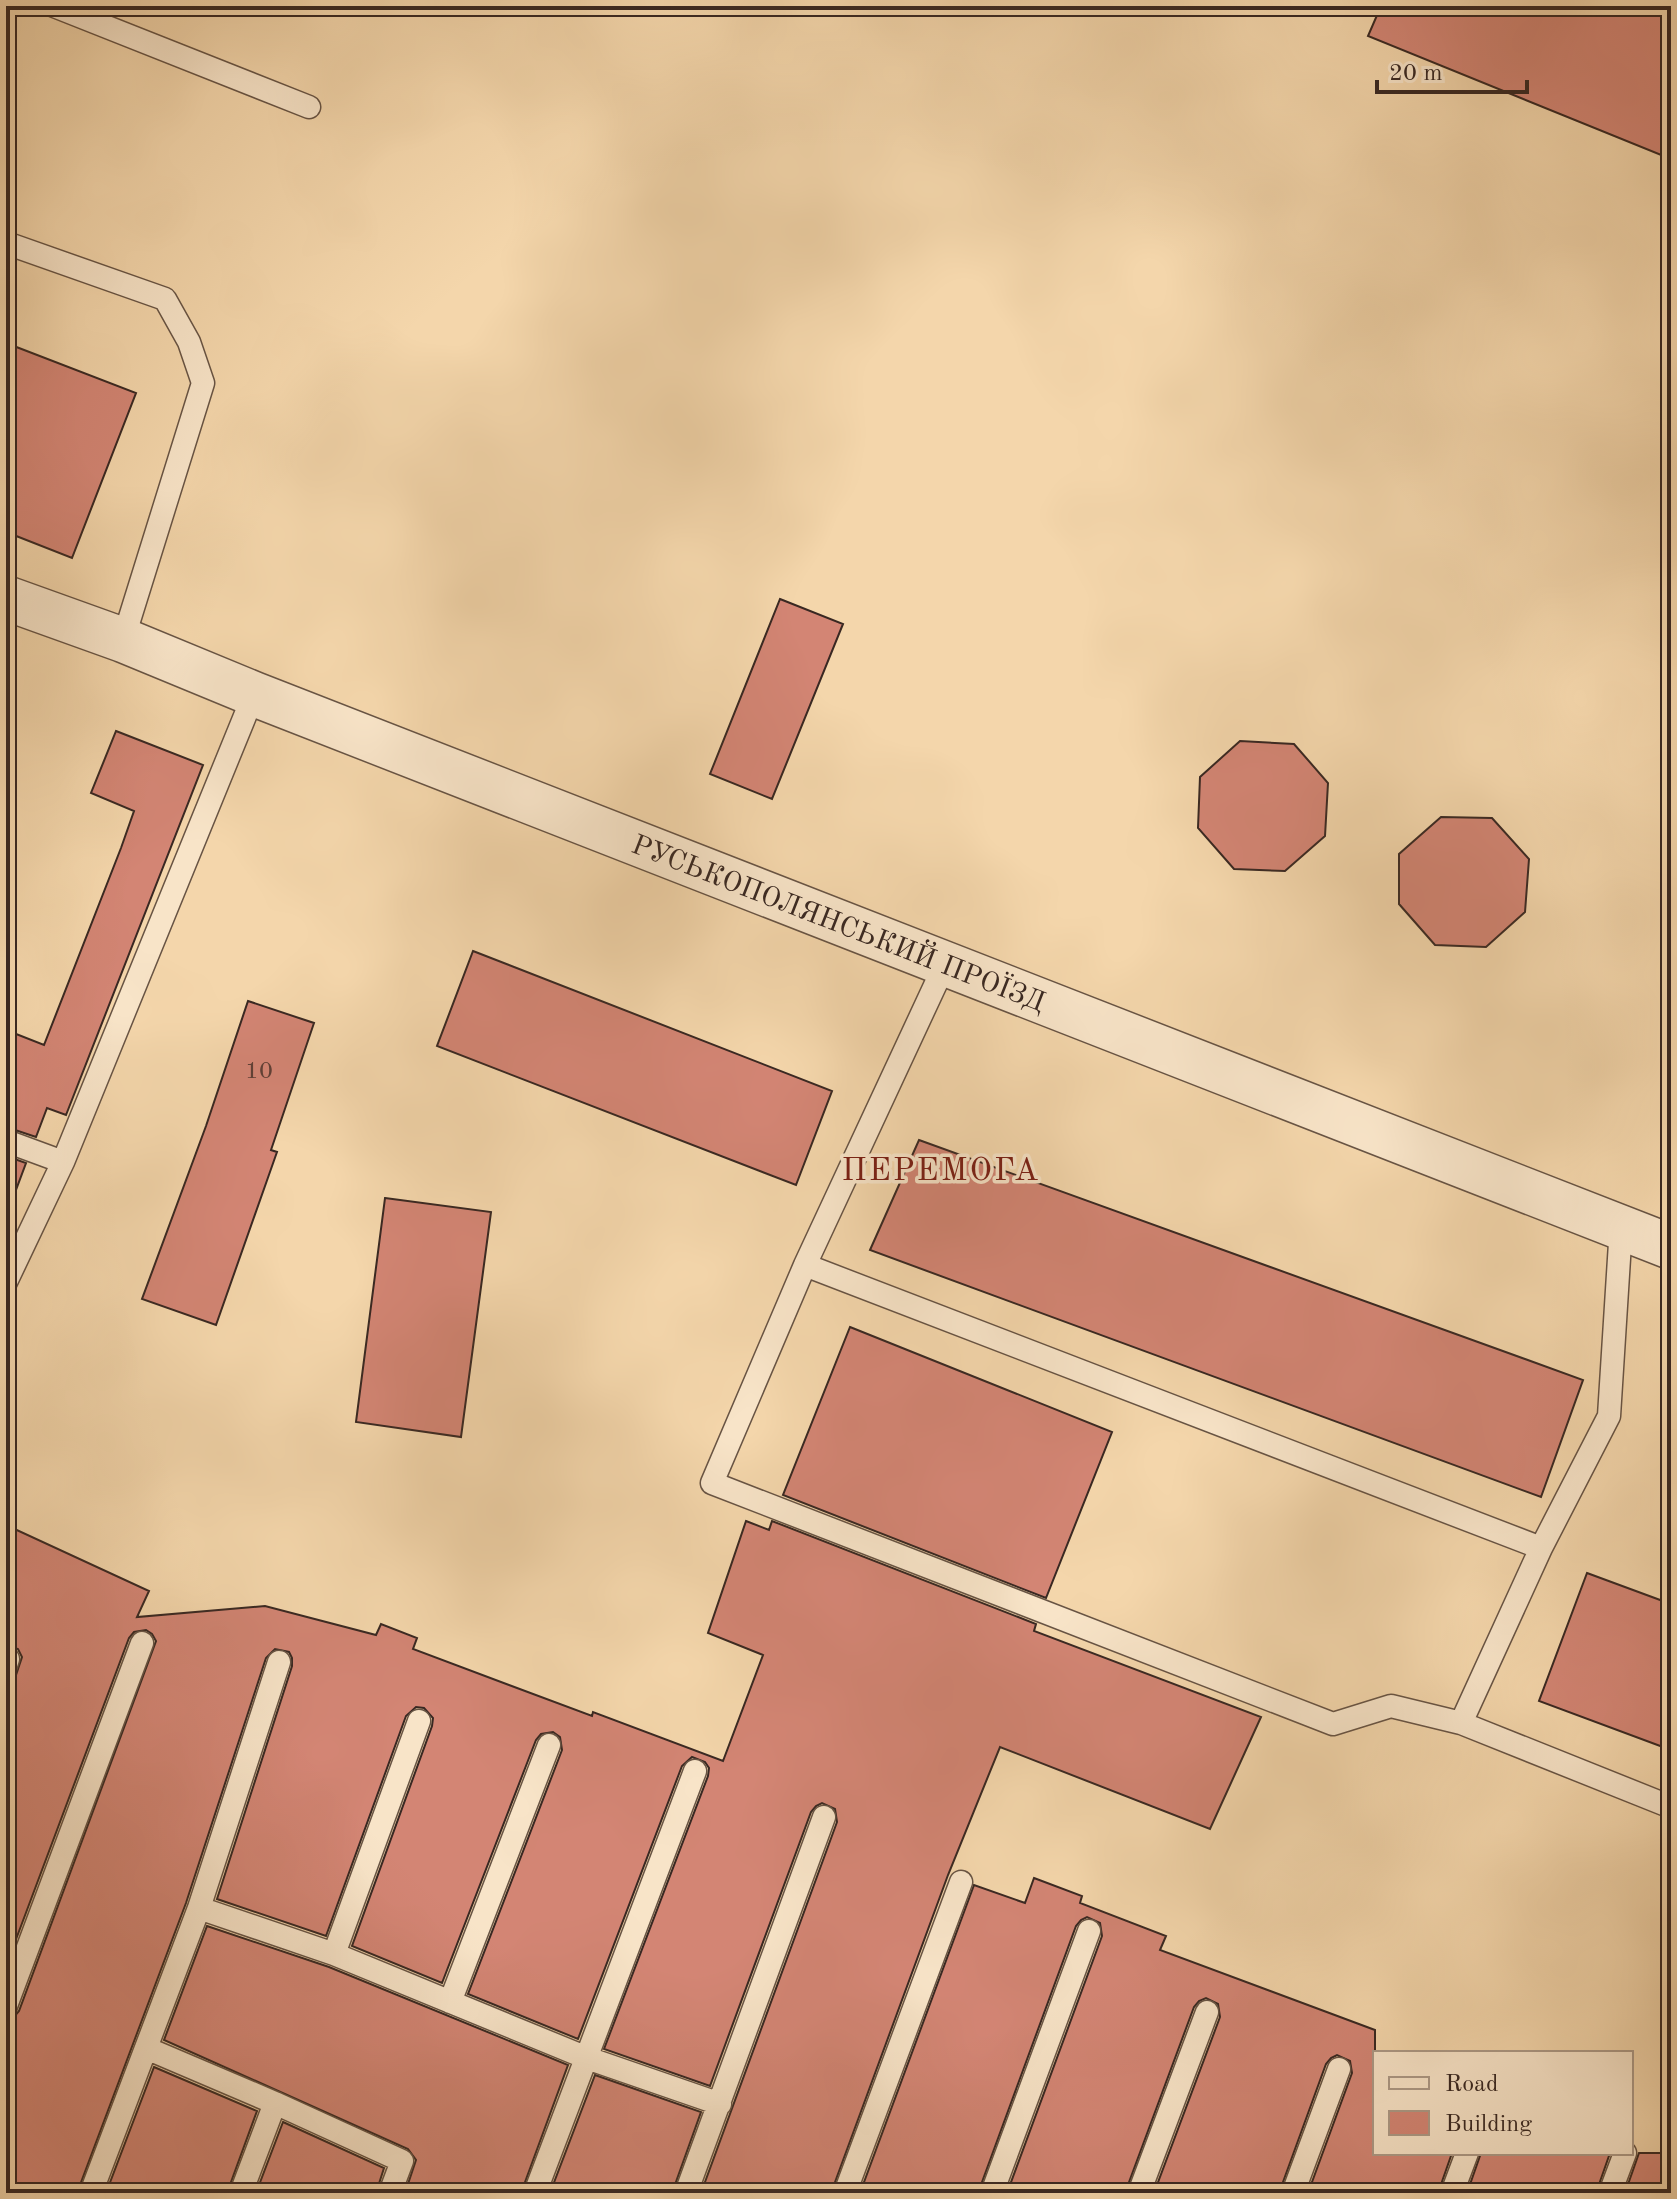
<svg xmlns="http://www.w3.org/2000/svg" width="1677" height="2199" viewBox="0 0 1677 2199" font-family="'Old Standard TT',serif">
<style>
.building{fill:#d38574;stroke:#392822;stroke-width:2}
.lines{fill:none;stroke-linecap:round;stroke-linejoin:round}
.service-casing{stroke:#685444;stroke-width:25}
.minor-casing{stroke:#685444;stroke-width:47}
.service{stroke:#f8e4c8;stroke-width:22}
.minor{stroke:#f8e4c8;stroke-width:44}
.labels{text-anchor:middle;stroke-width:7;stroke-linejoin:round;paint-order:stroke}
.number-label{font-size:24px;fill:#603f36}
.street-label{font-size:28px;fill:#392822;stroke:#f8e4c8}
.quarter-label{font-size:32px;letter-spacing:2px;fill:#7a1f14;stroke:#f8e4c8}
</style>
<rect width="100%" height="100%" fill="#f4d6ab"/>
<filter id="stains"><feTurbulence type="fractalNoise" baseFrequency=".0025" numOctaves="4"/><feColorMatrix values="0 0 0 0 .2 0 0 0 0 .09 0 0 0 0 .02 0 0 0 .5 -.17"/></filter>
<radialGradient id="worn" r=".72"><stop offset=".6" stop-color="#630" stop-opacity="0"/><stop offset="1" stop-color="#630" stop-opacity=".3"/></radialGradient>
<!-- building -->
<path class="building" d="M 1381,6 L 1671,6 L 1671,159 L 1368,36 Z
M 6,343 L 136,393 L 72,558 L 6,532 Z
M 780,599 L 843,624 L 772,799 L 710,774 Z
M 116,731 L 203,765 L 66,1115 L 47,1108 L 36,1137 L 6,1127 L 6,1030 L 44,1045 L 121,848 L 134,811 L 91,793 Z
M 1240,741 L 1294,744 L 1328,783 L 1325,836 L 1285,871 L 1234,869 L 1198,828 L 1200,777 Z
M 1441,817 L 1492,818 L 1529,859 L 1525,912 L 1486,947 L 1435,945 L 1399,904 L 1399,854 Z
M 473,951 L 832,1091 L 796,1185 L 437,1046 Z
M 248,1001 L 314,1023 L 271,1150 L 277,1152 L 216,1325 L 142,1299 L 206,1126 Z
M 919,1140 L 1583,1380 L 1541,1497 L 870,1250 Z
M 6,1156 L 26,1163 L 10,1206 L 6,1206 Z
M 385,1198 L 491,1212 L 461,1437 L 356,1422 Z
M 850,1327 L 1112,1432 L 1046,1598 L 783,1495 Z
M 746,1521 L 769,1530 L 772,1521 L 1036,1624 L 1034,1631 L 1261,1717 L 1210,1829 L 1000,1747 L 948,1875 L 831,2193 L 701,2193 L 837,1822 L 835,1809 L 822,1803 L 816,1806 L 811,1812 L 710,2086 L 604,2049 L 708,1776 L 709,1768 L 705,1762 L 692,1757 L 682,1766 L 578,2039 L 468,1994 L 562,1750 L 560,1737 L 553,1732 L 541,1734 L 536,1740 L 442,1983 L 352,1946 L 432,1726 L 433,1718 L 424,1708 L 416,1707 L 406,1716 L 326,1936 L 217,1899 L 292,1666 L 292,1658 L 289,1652 L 275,1649 L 266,1658 L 186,1903 L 77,2193 L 6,2193 L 6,2020 L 14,2017 L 19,2011 L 156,1641 L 152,1634 L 146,1630 L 134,1632 L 129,1638 L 6,1966 L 6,1679 L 16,1675 L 22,1657 L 18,1649 L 6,1645 L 6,1525 L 149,1591 L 137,1617 L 265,1606 L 376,1635 L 381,1624 L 417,1638 L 413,1649 L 592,1716 L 593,1712 L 723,1761 L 763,1655 L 708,1633 Z
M 1587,1573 L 1671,1604 L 1671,1750 L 1539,1701 Z
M 1034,1878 L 1082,1896 L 1080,1903 L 1166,1936 L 1160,1950 L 1375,2030 L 1375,2153 L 1452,2153 L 1438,2193 L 1308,2193 L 1352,2073 L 1350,2061 L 1337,2055 L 1331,2058 L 1326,2064 L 1279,2193 L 1154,2193 L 1220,2017 L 1218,2004 L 1206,1998 L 1199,2001 L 1194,2007 L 1125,2193 L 1007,2193 L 1102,1936 L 1100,1923 L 1087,1917 L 1081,1920 L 1076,1926 L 978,2193 L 860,2193 L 974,1885 L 1025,1903 Z
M 207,1926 L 329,1967 L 568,2065 L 521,2193 L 405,2193 L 416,2160 L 408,2149 L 164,2040 Z
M 154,2067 L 257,2111 L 227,2193 L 106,2193 Z
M 595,2075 L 701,2112 L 672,2193 L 550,2193 Z
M 283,2122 L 384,2168 L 376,2193 L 256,2193 Z
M 1481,2153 L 1610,2153 L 1596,2193 L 1467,2193 Z
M 1639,2153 L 1671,2153 L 1671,2193 L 1625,2193 Z"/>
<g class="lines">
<defs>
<path id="service" d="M 54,6 L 309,107
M 6,243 L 165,299 L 189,342 L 203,383 L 123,640
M 946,962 L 805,1265 L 1541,1548
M 6,1141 L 63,1162
M 1621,1227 L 1609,1416 L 1541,1548 L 1461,1723 L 1671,1807
M 805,1265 L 712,1483 L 1333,1724 L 1391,1706 L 1461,1723
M 6,1282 L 63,1162 L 254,694
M 279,1662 L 199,1908 L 146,2048 L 275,2103 L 402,2161 L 390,2193
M 6,1665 L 8,1659
M 199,1908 L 334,1954 L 587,2058 L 720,2104
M 334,1954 L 419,1721
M 450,2002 L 549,1745
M 6,2006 L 142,1643
M 91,2193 L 146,2048
M 241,2193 L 275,2103
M 535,2193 L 695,1771
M 686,2193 L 824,1817
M 845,2193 L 961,1882
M 992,2193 L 1089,1931
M 1139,2193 L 1207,2012
M 1293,2193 L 1339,2069
M 1452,2193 L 1467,2153
M 1610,2193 L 1625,2153"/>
<g id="minor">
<path id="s1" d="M 6,598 L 123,640 L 254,694 L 1671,1247"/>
</g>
</defs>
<!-- service casing -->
<use href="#service" class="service-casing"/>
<!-- minor casing -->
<use href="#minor" class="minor-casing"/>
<!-- service -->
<use href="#service" class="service"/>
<!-- minor -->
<use href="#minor" class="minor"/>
</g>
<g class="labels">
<!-- number labels -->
<g class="number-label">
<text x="259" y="1078">10</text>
</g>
<!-- street labels -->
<g class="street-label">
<text dy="10" stroke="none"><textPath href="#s1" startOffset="894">РУСЬКОПОЛЯНСЬКИЙ ПРОЇЗД</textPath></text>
</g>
<!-- quarter labels -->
<g class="quarter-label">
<text x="941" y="1180">ПЕРЕМОГА</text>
</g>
</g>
<!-- margin -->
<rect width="1677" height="2199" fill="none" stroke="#f4d6ab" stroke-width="32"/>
<rect x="8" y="8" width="1661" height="2183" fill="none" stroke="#392822" stroke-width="4"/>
<rect x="16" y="16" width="1645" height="2167" fill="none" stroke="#392822" stroke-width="2"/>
<!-- legend -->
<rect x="1373" y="2051" width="260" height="104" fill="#f8e4c8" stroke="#ac9986" stroke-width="2"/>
<rect x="1389" y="2077" width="40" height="12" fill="#f8e4c8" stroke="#ac9986" stroke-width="2"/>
<text x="1445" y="2091" font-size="24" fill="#392822">Road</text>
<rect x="1389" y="2111" width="40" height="24" fill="#d38574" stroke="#ac9986" stroke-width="2"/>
<text x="1445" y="2131" font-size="24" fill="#392822">Building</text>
<!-- scale -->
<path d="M1377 80v12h150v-12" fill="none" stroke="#392822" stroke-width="4"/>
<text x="1389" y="80" font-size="24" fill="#392822" stroke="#f8e4c8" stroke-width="6" paint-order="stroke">20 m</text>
<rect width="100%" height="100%" filter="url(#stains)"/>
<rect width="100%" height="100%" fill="url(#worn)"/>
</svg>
